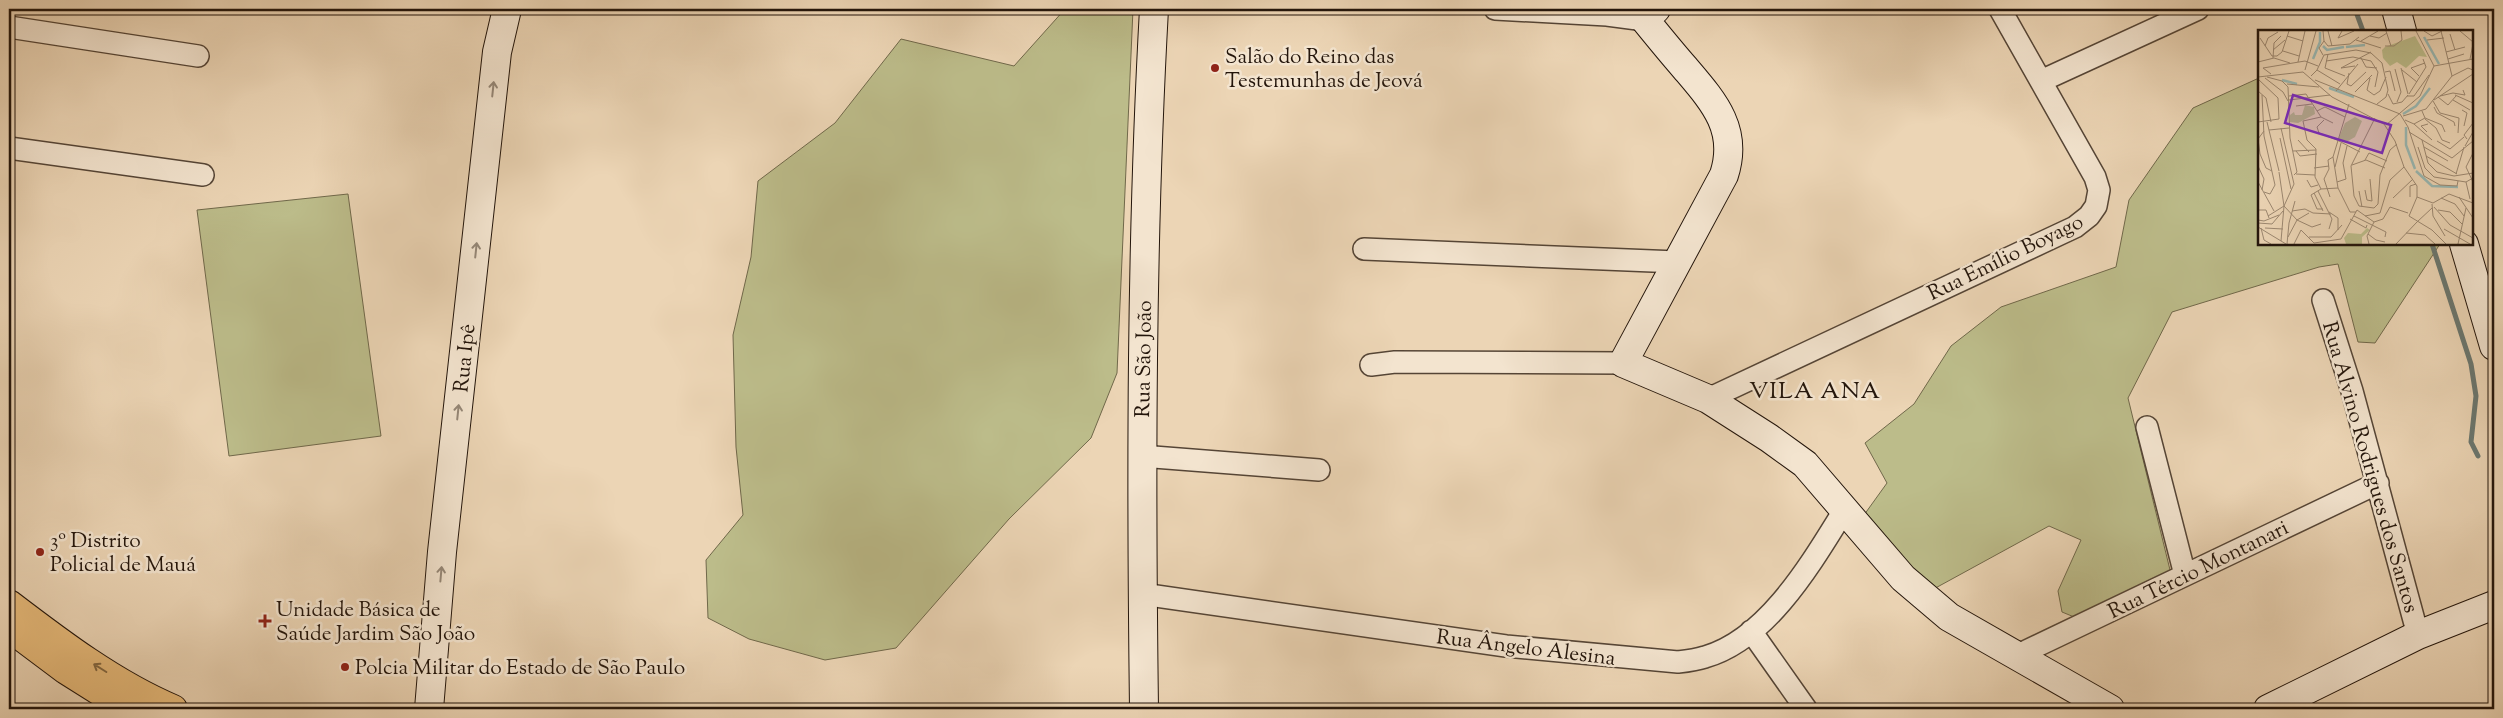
<svg xmlns="http://www.w3.org/2000/svg" width="2503" height="718" viewBox="0 0 2503 718" font-family="'Sorts Mill Goudy',serif">
<style>
.green{fill:#bcbc8a;stroke:#70684a}
.lines{fill:none;stroke-linecap:round;stroke-linejoin:round}
.stream{stroke:#6a7770;stroke-width:5}
.street-casing{stroke:#554536;stroke-width:24}
.secondary-casing{stroke:#23150b;stroke-width:30}
.primary-casing{stroke:#23150b;stroke-width:30}
.street{stroke:#f3e4cf;stroke-width:21}
.secondary{stroke:#f3e4cf;stroke-width:28}
.primary{stroke:#e6ba7a;stroke-width:28}
.oneway{stroke:#958777}
.oneway2{stroke:#846842}
.poi-dot{fill:#8f2418;stroke:#f3e4cf;stroke-width:2}
.labels{text-anchor:middle;stroke-width:5;stroke-linejoin:round;paint-order:stroke}
.poi-label{font-size:21px;fill:#23150b;stroke:#f3e4cf;text-anchor:start}
.street-label{font-size:21px;fill:#23150b;stroke:#f3e4cf}
.quarter-label{font-size:24px;letter-spacing:1px;fill:#23150b;stroke:#f3e4cf}
.inset-river{fill:none;stroke:#99b8b3;stroke-width:2.5}
.inset-road{fill:none;stroke:#9c8871;stroke-width:1}
.view{fill:#7b2cbf;fill-opacity:0.15;stroke:#7b2cbf;stroke-width:2.5}
.inset-edge{fill:none;stroke:#23150b;stroke-width:2.5}
</style>
<rect width="100%" height="100%" fill="#ecd5b5"/>
<filter id="stains"><feTurbulence type="fractalNoise" baseFrequency=".004" numOctaves="4"/><feColorMatrix values="0 0 0 0 .2 0 0 0 0 .09 0 0 0 0 .02 0 0 0 .5 -.17"/></filter>
<radialGradient id="worn" r=".72"><stop offset=".6" stop-color="#630" stop-opacity="0"/><stop offset="1" stop-color="#630" stop-opacity=".3"/></radialGradient>
<!-- green -->
<path class="green" d="M 1065,9 L 1133,9 L 1117,373 L 1091,438 L 1009,519 L 896,648 L 825,660 L 749,639 L 708,618 L 706,560 L 743,515 L 736,447 L 733,335 L 751,257 L 758,181 L 835,123 L 901,39 L 1014,66 Z
M 2259,78 L 2259,244 L 2440,244 L 2375,343 L 2358,342 L 2338,264 L 2319,267 L 2172,312 L 2128,398 L 2171,574 L 2084,621 L 2062,612 L 2058,591 L 2081,540 L 2049,526 L 1930,591 L 1864,515 L 1887,483 L 1865,443 L 1914,404 L 1951,346 L 2001,307 L 2116,267 L 2129,200 L 2193,108 Z
M 348,194 L 381,436 L 229,456 L 197,210 Z"/>
<g class="lines">
<!-- stream -->
<path class="stream" d="M 2355,9 L 2363,31
M 2432,244 L 2471,364 L 2476,396 L 2471,442 L 2478,456"/>
<defs>
<path id="street" d="M 1495,9 L 1607,15 L 1645,20
M 9,27 L 198,56
M 2041,81 L 2198,9
M 9,148 L 203,175
M 1364,249 L 1677,262
M 2323,300 L 2352,391 L 2418,635
M 1371,365 L 1395,362 L 1623,363
M 1708,399 L 2075,227 L 2089,216 L 2096,206 L 2099,190 L 2095,177 L 2000,9
M 2147,427 L 2185,575
M 1141,456 L 1319,470
M 1142,594 L 1506,646 L 1678,662 C 1687,661 1696,660 1705,657 C 1768,639 1812,562 1845,509
M 1751,631 L 1806,709
M 2018,655 L 2378,483"/>
<path id="secondary" d="M 1656,9 L 1645,20 C 1658,36 1671,52 1685,68 C 1713,101 1739,129 1724,175 L 1623,363 L 1708,399 L 1769,438 L 1805,464 L 1903,578 L 1949,617 L 2110,709
M 2396,9 L 2402,31
M 2464,244 L 2494,346
M 429,709 L 442,552 L 497,52 L 507,9
M 1144,709 C 1141,476 1141,242 1154,9
M 2268,709 L 2418,635 L 2494,605"/>
<path id="primary" d="M 9,604 C 60,643 114,684 173,709
M 14,631 L 66,670 L 128,709"/>
</defs>
<!-- street casing -->
<use href="#street" class="street-casing"/>
<!-- secondary casing -->
<use href="#secondary" class="secondary-casing"/>
<!-- primary casing -->
<use href="#primary" class="primary-casing"/>
<!-- street -->
<use href="#street" class="street"/>
<!-- secondary -->
<use href="#secondary" class="secondary"/>
<!-- primary -->
<use href="#primary" class="primary"/>
</g>
<!-- one-way arrows -->
<defs><path id="oneway-shaft" d="M-6 0H5M1.5-3L5.5 0L1.5 3" fill="none" stroke-width="1.6" stroke-linecap="round" stroke-linejoin="round" transform="scale(1.25)"/></defs>
<g class="oneway">
<use href="#oneway-shaft" transform="translate(493 89) rotate(-84)"/>
<use href="#oneway-shaft" transform="translate(476 250) rotate(-84)"/>
<use href="#oneway-shaft" transform="translate(458 412) rotate(-84)"/>
<use href="#oneway-shaft" transform="translate(441 574) rotate(-85)"/>
</g>
<use class="oneway2" href="#oneway-shaft" transform="translate(100 668) rotate(-148)"/>
<!-- markers -->
<g class="poi-dot">
<circle cx="1215" cy="68" r="5"/>
<circle cx="40" cy="552" r="5"/>
<path d="M262.5 613.5h5v5h5v5h-5v5h-5v-5h-5v-5h5z"/>
<circle cx="345" cy="667" r="5"/>
</g>
<g class="labels">
<!-- poi labels -->
<g class="poi-label">
<text x="1225" y="63">Salão do Reino das<tspan x="1225" dy="24">Testemunhas de Jeová</tspan></text>
<text x="50" y="547">3º Distrito<tspan x="50" dy="24">Policial de Mauá</tspan></text>
<text x="276" y="616">Unidade Básica de<tspan x="276" dy="24">Saúde Jardim São João</tspan></text>
<text x="355" y="674">Polcia Militar do Estado de São Paulo</text>
</g>
<!-- street labels -->
<g class="street-label">
<text transform="translate(2005 257) rotate(-26)" y="7">Rua Emílio Boyago</text>
<text transform="translate(464 358) rotate(-84)" y="7">Rua Ipê</text>
<text transform="translate(1143 359) rotate(-89)" y="7">Rua São João</text>
<text transform="translate(2371 467) rotate(74)" y="7">Rua Alvino Rodrigues dos Santos</text>
<text transform="translate(2198 569) rotate(-26)" y="7">Rua Tércio Montanari</text>
<text transform="translate(1526 647) rotate(7)" y="7">Rua Ângelo Alesina</text>
</g>
<!-- quarter labels -->
<g class="quarter-label">
<text x="1815" y="398">VILA ANA</text>
</g>
</g>
<!-- overview -->
<g transform="translate(2258 30)">
<rect width="215" height="215" fill="#ecd5b5"/>
<path d="M 157,6 L 169,27 L 161,26 L 148,38 L 139,32 L 132,36 L 125,28 L 124,20 L 127,17 ZM 47,75 L 56,77 L 57,84 L 40,93 L 32,92 L 32,85 L 36,82 L 37,85 L 44,85 ZM 97,87 L 104,91 L 97,107 L 90,111 L 80,110 L 87,93 ZM 109,198 L 112,200 L 104,207 L 104,214 L 88,214 L 86,208 L 90,203 L 103,204 Z" fill="#bcbc8a"/>
<path class="inset-river" d="M 166,7 L 181,34M 65,16 L 69,20 L 86,17M 88,17 L 107,15M 55,29 L 62,12 L 62,2M 24,50 L 39,54M 71,58 L 96,67M 145,84 L 158,76 L 172,58M 148,97 L 148,115 L 157,139M 158,141 L 174,156 L 200,157"/>
<path class="inset-road" d="M 65,1 L 66,11 L 70,16 L 92,14 L 101,7M 70,1 L 74,16M 84,1 L 80,8 L 96,1M 128,1 L 133,16M 158,1 L 176,36M 166,1 L 174,6 L 184,1M 183,1 L 194,46M 202,1 L 215,12M 192,4 L 197,20M 29,6 L 45,11M 112,6 L 121,8 L 129,3M 2,8 L 14,26 L 19,26 L 24,22 L 31,1M 98,10 L 123,18M 169,10 L 186,8M 103,11 L 120,1M 7,16 L 10,8 L 20,2M 127,16 L 136,16 L 144,10 L 143,1M 15,20 L 27,10M 25,21 L 41,26M 188,22 L 207,17M 70,24 L 67,38 L 87,46M 65,25 L 61,18 L 66,11M 15,28 L 16,13 L 23,6M 103,28 L 108,37 L 119,38M 190,29 L 206,24M 212,29 L 215,14M 68,31 L 95,27 L 113,31 L 120,42 L 117,57M 0,32 L 16,28 L 32,33M 40,32 L 47,1M 97,36 L 83,38 L 113,22M 176,36 L 215,29M 143,38 L 150,64M 137,39 L 143,62 L 139,72M 47,40 L 58,1M 59,40 L 82,54M 144,40 L 159,52M 127,42 L 132,41 L 137,61M 91,43 L 89,54 L 93,56 L 108,42M 13,44 L 5,38 L 47,31 L 60,36M 53,46 L 59,40 L 66,25 L 98,20 L 113,23 L 124,33 L 130,60 L 128,67 L 119,74M 161,46 L 153,38 L 167,33M 0,47 L 45,42 L 74,67 L 126,94 L 137,111 L 146,137 L 159,156 L 159,167 L 151,186 L 174,200 L 188,214M 9,47 L 24,51 L 30,57 L 32,108 L 39,142 L 36,145M 7,48 L 25,62 L 30,71M 112,48 L 109,60 L 116,65 L 122,61 L 128,47M 0,49 L 20,68 L 21,89 L 0,92M 57,50 L 142,84M 29,54 L 61,57M 0,61 L 8,68 L 13,92M 78,61 L 100,34M 97,62 L 114,45M 130,64 L 135,74 L 144,72 L 150,65M 151,64 L 168,37 L 165,29M 4,65 L 6,106 L 17,155 L 12,164 L 6,162M 197,65 L 215,73M 31,66 L 48,64 L 63,87 L 75,93M 149,66 L 156,66 L 171,45M 182,66 L 195,63 L 207,65 L 205,60M 180,67 L 190,75 L 198,66M 31,70 L 72,65M 176,70 L 215,44M 195,70 L 212,80M 175,71 L 182,83 L 201,88 L 200,103M 91,74 L 75,127 L 80,158 L 92,182 L 98,182M 38,76 L 54,74M 176,77 L 179,83 L 196,92 L 197,96M 204,80 L 209,83 L 206,96M 59,81 L 67,77 L 87,87M 164,81 L 167,88 L 184,95 L 187,102M 142,84 L 150,97 L 166,146 L 182,155 L 199,156 L 200,151M 145,86 L 168,79 L 194,46 L 210,38 L 215,40M 63,87 L 45,91 L 49,110 L 58,119 L 57,147 L 63,159M 167,89 L 178,98 L 184,110 L 192,113M 147,90 L 156,94 L 167,88M 9,92 L 21,141M 156,94 L 174,110M 128,95 L 162,66 L 176,36M 23,98 L 36,154 L 26,176 L 23,211M 11,100 L 31,98M 6,101 L 0,109 L 2,124 L 8,138 L 14,141M 151,102 L 194,128M 169,102 L 163,96 L 170,94M 61,103 L 79,110M 61,103 L 59,97 L 66,90M 22,108 L 33,159M 209,109 L 206,105 L 215,93M 40,110 L 51,122M 79,110 L 102,122M 164,110 L 170,133 L 179,142 L 196,146 L 215,143M 179,111 L 192,119 L 206,107M 207,116 L 215,102M 160,117 L 167,138 L 176,147 L 208,152 L 215,148M 166,117 L 190,131M 35,121 L 58,120M 38,121 L 42,126 L 59,124M 168,126 L 199,144M 194,128 L 215,111M 107,130 L 111,123 L 129,131M 94,135 L 108,130 L 127,138M 0,136 L 6,149 L 4,160M 77,137 L 83,113M 208,137 L 215,152M 208,137 L 215,123M 56,138 L 71,136M 21,142 L 26,176 L 39,190 L 54,197 L 63,194M 38,144 L 57,145M 198,144 L 206,117M 49,150 L 53,157 L 60,155M 0,152 L 16,181M 79,152 L 88,149 L 85,133 L 89,116M 208,152 L 212,169M 107,160 L 109,170 L 114,171 L 112,149M 60,161 L 74,189 L 71,199M 101,161 L 104,177M 56,163 L 65,181M 72,167 L 66,149 L 71,139 L 70,130 L 75,127M 152,167 L 152,156 L 158,154M 159,167 L 175,173 L 191,164 L 215,173M 201,167 L 215,188M 135,168 L 155,149M 183,168 L 197,174 L 206,186M 174,174 L 175,186 L 187,206M 101,176 L 96,166 L 93,136 L 117,88M 101,176 L 116,178 L 120,174 L 122,145 L 132,120 L 139,114M 176,177 L 192,195 L 215,208M 65,179 L 59,179 L 53,165 L 63,159 L 80,158M 0,180 L 8,180 L 11,188M 180,180 L 192,182 L 204,194M 34,181 L 47,179 L 55,183 L 73,184M 71,182 L 80,188 L 80,200M 10,186 L 26,176M 96,186 L 128,202 L 127,207M 107,186 L 122,183 L 132,150 L 146,137M 92,189 L 108,198 L 109,195M 0,190 L 6,191 L 21,185M 159,192 L 174,178M 0,193 L 14,194 L 25,181M 0,197 L 28,214M 3,198 L 6,210 L 13,214M 7,198 L 25,199M 186,199 L 212,214M 148,203 L 167,205 L 177,214M 110,204 L 118,210 L 127,212M 30,207 L 39,190 L 51,183M 51,207 L 73,207 L 84,195M 29,214 L 31,193 L 37,171M 36,214 L 43,200 L 56,213 L 83,209 L 99,180 L 116,192 L 125,189 L 132,177 L 150,183M 111,214 L 109,206 L 116,192M 138,214 L 159,192M 200,214 L 208,178"/>
<path class="view" d="M 35,65 L 133,95 L 124,123 L 27,93 Z"/>
<rect width="215" height="215" class="inset-edge"/>
</g>
<!-- margin -->
<rect width="2503" height="718" fill="none" stroke="#ecd5b5" stroke-width="30"/>
<rect x="10" y="10" width="2483" height="698" fill="none" stroke="#23150b" stroke-width="2.5"/>
<rect x="15" y="15" width="2473" height="688" fill="none" stroke="#23150b"/>
<rect width="100%" height="100%" filter="url(#stains)"/>
<rect width="100%" height="100%" fill="url(#worn)"/>
</svg>
